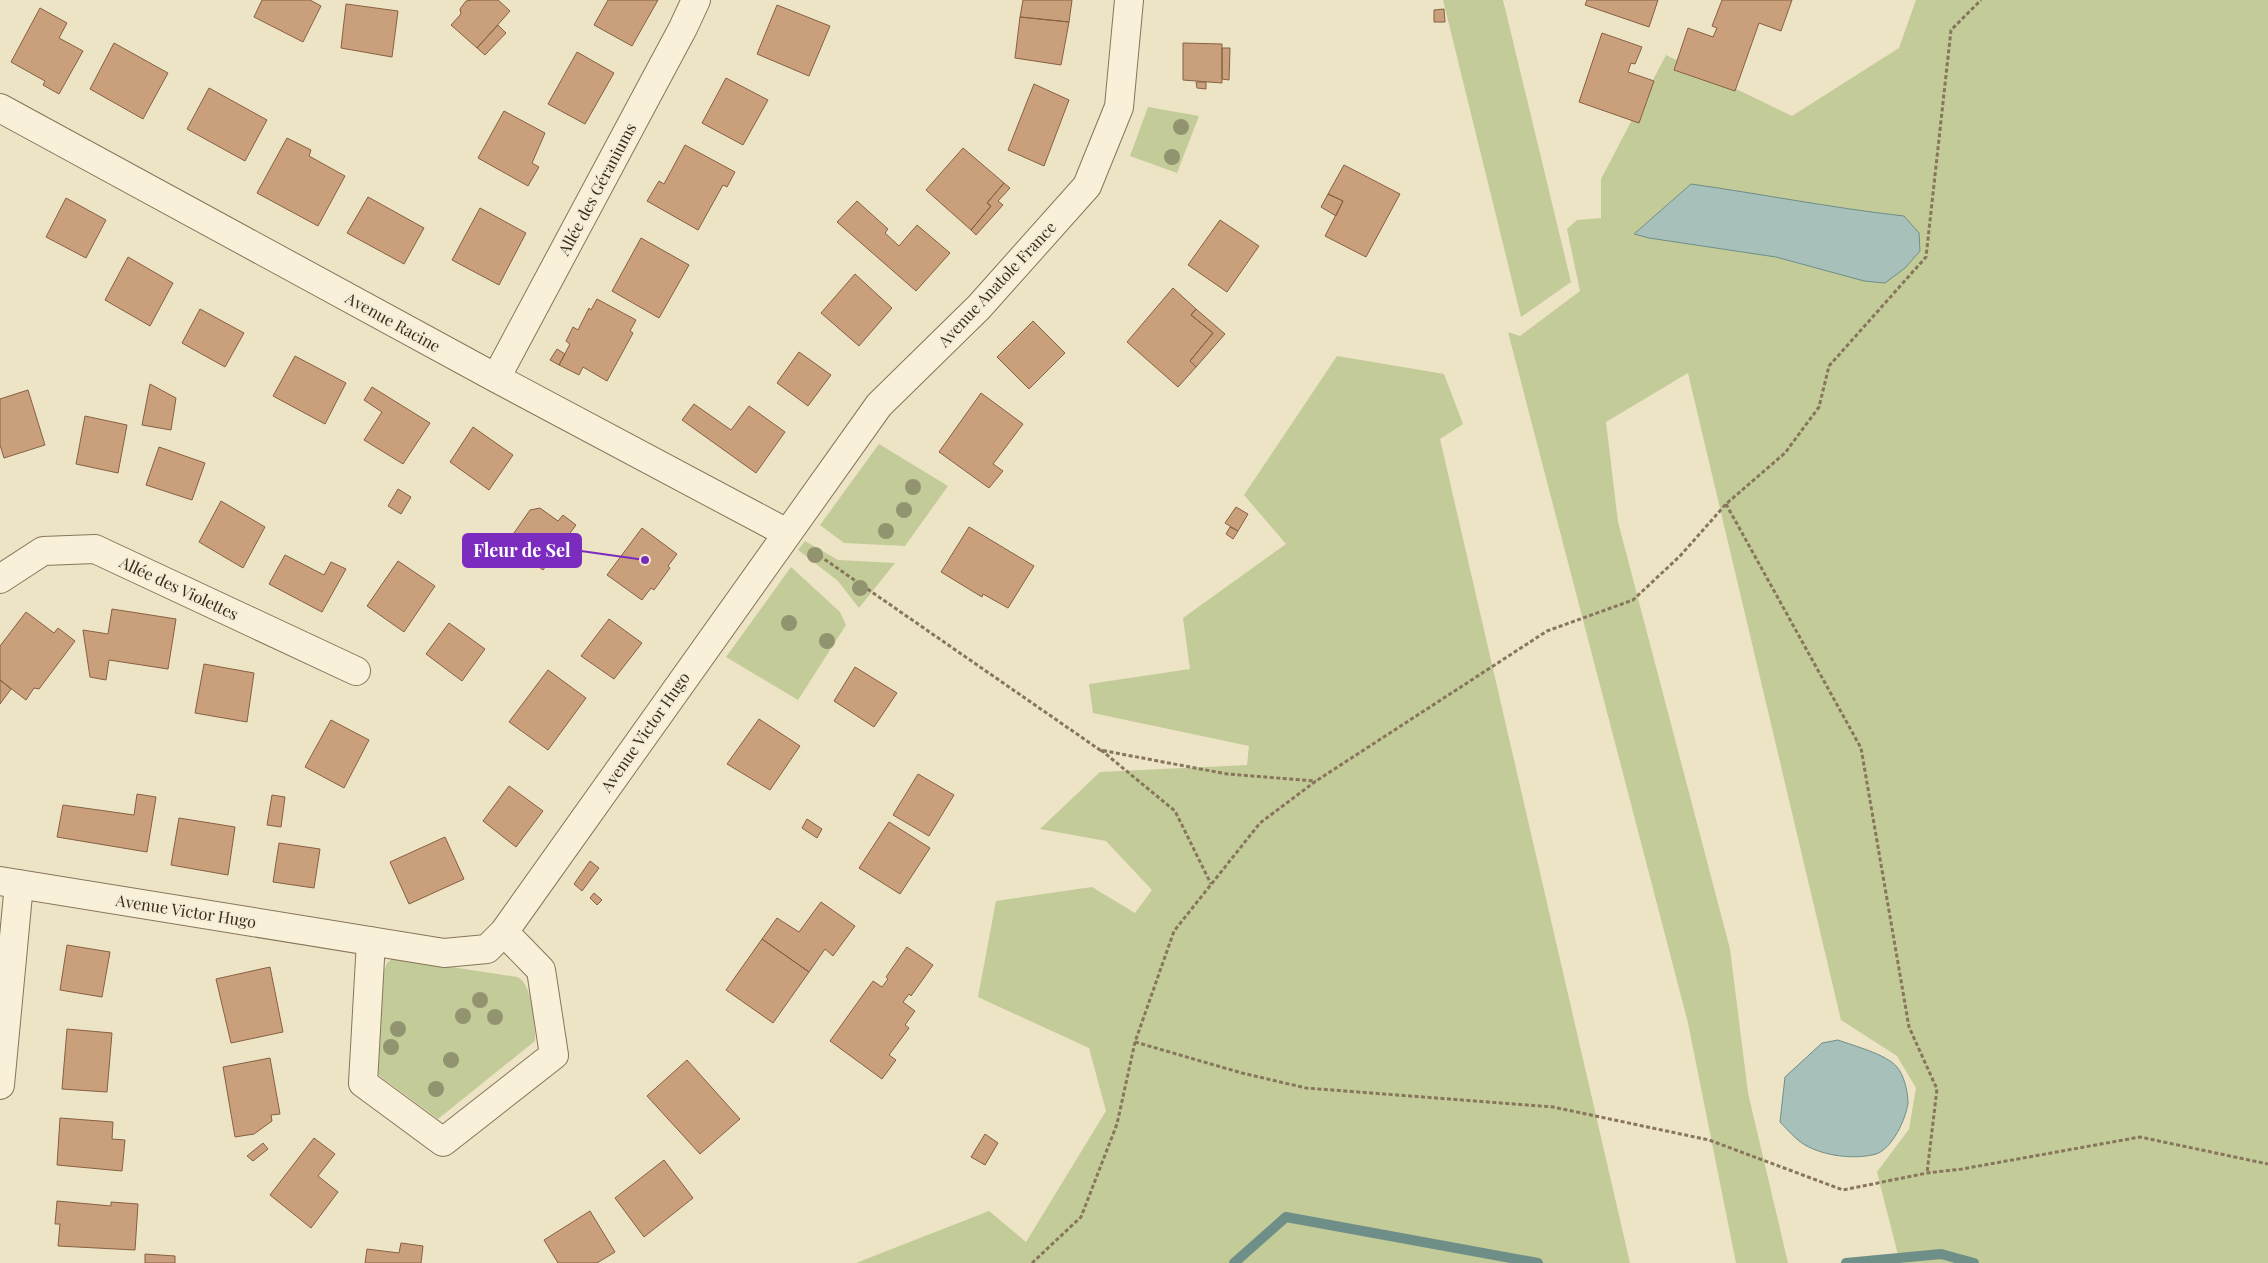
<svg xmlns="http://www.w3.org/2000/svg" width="2268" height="1263" viewBox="0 0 2268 1263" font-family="'Playfair Display',serif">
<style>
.green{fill:#c3cb99}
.water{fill:#a7c0ba;stroke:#6e8e88}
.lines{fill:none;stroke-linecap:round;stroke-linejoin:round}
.stream{stroke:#6e8e88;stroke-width:10}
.building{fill:#caa07c;stroke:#866042}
.street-casing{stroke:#87755c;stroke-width:30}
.path{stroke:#87755c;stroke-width:3;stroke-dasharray:4 2.5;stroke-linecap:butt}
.street{stroke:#f8f0d8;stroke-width:28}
.tree{fill:#91946e}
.labels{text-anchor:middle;stroke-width:4;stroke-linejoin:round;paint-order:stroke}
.street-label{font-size:16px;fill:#382c1f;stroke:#f4ecd4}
.leader{fill:none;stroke:#7b2cbf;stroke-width:2}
.callout-dot{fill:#7b2cbf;stroke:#f4ecd4;stroke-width:2}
.callout{fill:#7b2cbf;stroke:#7b2cbf;stroke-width:2}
.callout-label{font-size:18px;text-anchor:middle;font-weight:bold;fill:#fff}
</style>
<rect width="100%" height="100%" fill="#ede3c5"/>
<!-- green -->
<path class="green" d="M 1443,0 L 1503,0 L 1571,282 L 1521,317 Z
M 1916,0 L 2268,0 L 2268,1263 L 1900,1263 L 1877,1172 L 1909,1129 L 1916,1088 L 1897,1056 L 1841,1020 L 1688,373 L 1606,422 L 1618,522 L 1730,949 L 1748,1093 L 1788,1263 L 1736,1263 L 1688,1023 L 1508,332 L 1520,336 L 1580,291 L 1567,229 L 1577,220 L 1601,218 L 1601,179 L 1666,55 L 1792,116 L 1899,48 Z
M 1148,107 L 1199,116 L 1177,173 L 1130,156 Z
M 1337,356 L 1444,374 L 1463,424 L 1440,439 L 1630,1263 L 856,1263 L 989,1211 L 1026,1242 L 1106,1111 L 1089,1048 L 978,997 L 996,901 L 1092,887 L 1135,913 L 1152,890 L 1106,841 L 1040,829 L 1100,772 L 1247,765 L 1249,746 L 1093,713 L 1089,684 L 1190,669 L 1183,618 L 1286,544 L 1244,495 Z
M 879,444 L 948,486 L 905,546 L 844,543 L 820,525 Z
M 805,541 L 838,560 L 895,563 L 859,608 L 838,581 L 798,550 Z
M 791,567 L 840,612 L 846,625 L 798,700 L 726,657 Z
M 393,958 L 517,977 C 532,982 536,1027 535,1041 L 438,1119 L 377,1074 L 383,973 L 387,963 Z"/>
<!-- water -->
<path class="water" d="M 1691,184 C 1762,194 1832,208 1904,216 L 1919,233 L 1920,251 L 1905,268 L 1885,283 L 1864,281 L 1776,257 L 1649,238 L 1634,234 Z
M 1838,1040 C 1854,1046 1886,1054 1897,1067 C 1904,1075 1908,1092 1908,1103 C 1906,1119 1892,1149 1876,1154 C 1855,1160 1824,1156 1805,1145 C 1796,1140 1787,1129 1780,1122 L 1785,1077 L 1822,1043 Z"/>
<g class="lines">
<!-- stream -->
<path class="stream" d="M 1234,1263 L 1286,1217 L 1538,1263
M 1846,1263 L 1941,1254 L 1974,1263"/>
</g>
<!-- building -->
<path class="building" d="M 262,0 L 310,0 L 321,6 L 303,42 L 254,17 Z
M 472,0 L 498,0 L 510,11 L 477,48 L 451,25 L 461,14 L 460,9 L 466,1 Z
M 608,0 L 658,0 L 632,46 L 594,25 Z
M 1023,0 L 1072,0 L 1069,22 L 1020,17 Z
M 1587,0 L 1658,0 L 1649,27 L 1585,5 Z
M 1722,0 L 1792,0 L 1781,31 L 1759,23 L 1735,91 L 1674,70 L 1688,28 L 1713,37 L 1717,28 L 1712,26 Z
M 346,4 L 398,11 L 392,57 L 341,48 Z
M 777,5 L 830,26 L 809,76 L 757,54 Z
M 40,8 L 67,23 L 59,38 L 83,51 L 59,94 L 43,85 L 45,81 L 11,62 Z
M 1444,9 L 1445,22 L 1434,22 L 1434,10 Z
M 1020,17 L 1069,22 L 1061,65 L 1015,58 Z
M 498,25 L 506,33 L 485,55 L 477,48 Z
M 1602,33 L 1642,47 L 1635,64 L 1631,63 L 1628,72 L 1654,81 L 1639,123 L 1579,102 Z
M 114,43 L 168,73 L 143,119 L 90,89 Z
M 1183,43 L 1222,44 L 1222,83 L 1183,80 Z
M 1222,48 L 1230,48 L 1229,80 L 1222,79 Z
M 577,52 L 614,73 L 585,124 L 548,104 Z
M 726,78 L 768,100 L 743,145 L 702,123 Z
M 1196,82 L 1206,82 L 1206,89 L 1197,88 Z
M 1034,84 L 1069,100 L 1044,166 L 1008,150 Z
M 209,88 L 267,120 L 245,161 L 187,129 Z
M 504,111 L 545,133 L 532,163 L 539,167 L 528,186 L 478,158 Z
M 287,138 L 311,150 L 309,156 L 345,176 L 318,226 L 257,193 Z
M 685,145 L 735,172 L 727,187 L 723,185 L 698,230 L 647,201 L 659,181 L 664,184 Z
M 963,148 L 1004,183 L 987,203 L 991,206 L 971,230 L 926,190 Z
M 1344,165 L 1400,194 L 1366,257 L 1325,236 L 1343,201 L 1328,194 Z
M 1004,183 L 1010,188 L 998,201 L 1003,205 L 976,235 L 971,230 L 991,206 L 987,203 Z
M 1328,194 L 1343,201 L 1336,216 L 1321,207 Z
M 368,197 L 424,228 L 404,264 L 347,233 Z
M 66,198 L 106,220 L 86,258 L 46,237 Z
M 857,201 L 888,229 L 885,233 L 899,246 L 917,225 L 950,253 L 916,291 L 837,222 Z
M 480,208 L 526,233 L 499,285 L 452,260 Z
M 1220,220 L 1259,246 L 1227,292 L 1188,265 Z
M 641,238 L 689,265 L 659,318 L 612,291 Z
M 128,257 L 173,283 L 150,326 L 105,300 Z
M 855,274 L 892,308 L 859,346 L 821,313 Z
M 1173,288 L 1196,309 L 1191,315 L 1213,333 L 1190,361 L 1196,367 L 1178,387 L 1127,342 Z
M 597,299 L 636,320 L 630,331 L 633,333 L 607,381 L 583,367 L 579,375 L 559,365 L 570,344 L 566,341 L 573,327 L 578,330 L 589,308 L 591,310 Z
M 200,309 L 244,333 L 225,367 L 182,343 Z
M 1196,309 L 1225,334 L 1196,367 L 1190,361 L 1213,333 L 1191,315 Z
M 1033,321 L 1065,353 L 1029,389 L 997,357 Z
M 557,349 L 565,354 L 559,365 L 550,360 Z
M 799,352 L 831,375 L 808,406 L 777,383 Z
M 295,356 L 346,383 L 325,424 L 273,396 Z
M 150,384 L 176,398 L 171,430 L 142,425 Z
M 372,387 L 430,423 L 403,464 L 364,440 L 382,412 L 364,400 Z
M 28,390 L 45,445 L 4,458 L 0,445 L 0,399 Z
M 981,393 L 1023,424 L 993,464 L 1003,471 L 989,488 L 939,452 Z
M 694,404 L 731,430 L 749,406 L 785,432 L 756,473 L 682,420 Z
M 85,416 L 127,425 L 118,473 L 76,464 Z
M 473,427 L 513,455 L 489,490 L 450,462 Z
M 159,447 L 205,463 L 192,500 L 146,485 Z
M 398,489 L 411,497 L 401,514 L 388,506 Z
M 221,501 L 265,527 L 243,568 L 199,542 Z
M 1236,507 L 1248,514 L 1238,531 L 1225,523 Z
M 540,508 L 558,521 L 563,515 L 576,525 L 543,570 L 507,543 L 530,510 Z
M 969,527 L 1034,566 L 1008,608 L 983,594 L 982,597 L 941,572 Z
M 1230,527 L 1238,531 L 1233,539 L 1226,534 Z
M 642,528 L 677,554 L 668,566 L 670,568 L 654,590 L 651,588 L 642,600 L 607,575 Z
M 285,555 L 324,575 L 331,562 L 346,569 L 322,612 L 269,584 Z
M 398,561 L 435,586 L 404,632 L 367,606 Z
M 112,609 L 176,619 L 168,669 L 109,660 L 106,680 L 90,677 L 83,630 L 108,634 Z
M 26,612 L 54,633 L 58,628 L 75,641 L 39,689 L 34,688 L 26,700 L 0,680 L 0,646 Z
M 609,619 L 642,643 L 614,679 L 581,656 Z
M 449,623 L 485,649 L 462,681 L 426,654 Z
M 204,664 L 254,673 L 247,722 L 195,713 Z
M 855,667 L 897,693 L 874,727 L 834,701 Z
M 548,670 L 586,698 L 548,750 L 509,722 Z
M 0,680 L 11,689 L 0,704 Z
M 759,719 L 800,746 L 770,790 L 727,764 Z
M 331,720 L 369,740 L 344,788 L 305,767 Z
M 918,774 L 954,795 L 929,836 L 893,815 Z
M 509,786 L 543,811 L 516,847 L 483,821 Z
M 137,794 L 156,797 L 147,852 L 57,837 L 63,805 L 134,815 Z
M 272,795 L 285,797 L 281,827 L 267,825 Z
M 179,818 L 235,827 L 228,875 L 171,865 Z
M 807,819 L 822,829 L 817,838 L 802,828 Z
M 889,822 L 930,848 L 900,894 L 859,868 Z
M 445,837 L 464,879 L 409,904 L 390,862 Z
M 279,843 L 320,849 L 314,888 L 273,882 Z
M 590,861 L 599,868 L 582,891 L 574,884 Z
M 594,893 L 602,900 L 597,905 L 590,898 Z
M 821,902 L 855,926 L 833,956 L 825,949 L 809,972 L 762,939 L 777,918 L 799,932 Z
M 762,939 L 809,972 L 773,1023 L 726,990 Z
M 67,945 L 110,952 L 102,997 L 60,990 Z
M 907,947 L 933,965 L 911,996 L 909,994 L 903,1002 L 915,1011 L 905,1025 L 909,1028 L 889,1055 L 896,1060 L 882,1079 L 830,1041 L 873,981 L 882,987 L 888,979 L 886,977 Z
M 270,967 L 283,1032 L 231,1043 L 216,979 Z
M 67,1029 L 112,1033 L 107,1092 L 62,1089 Z
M 270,1058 L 280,1114 L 271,1115 L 272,1121 L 254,1134 L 235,1137 L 223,1067 Z
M 687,1060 L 740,1119 L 700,1154 L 647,1096 Z
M 60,1118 L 113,1122 L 112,1139 L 125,1140 L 122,1171 L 57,1165 Z
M 985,1134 L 998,1143 L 985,1165 L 971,1157 Z
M 314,1138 L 335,1154 L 318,1176 L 338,1192 L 311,1228 L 270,1195 Z
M 263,1143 L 268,1149 L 253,1161 L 247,1156 Z
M 664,1160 L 693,1198 L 644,1237 L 615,1198 Z
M 57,1201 L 111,1206 L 111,1202 L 138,1204 L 135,1250 L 58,1246 L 60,1224 L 55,1224 Z
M 590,1211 L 615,1252 L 597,1263 L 558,1263 L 544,1240 Z
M 401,1243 L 423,1246 L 421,1263 L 365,1263 L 367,1249 L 399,1253 Z
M 145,1254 L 175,1256 L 175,1263 L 145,1263 Z"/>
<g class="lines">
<defs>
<path id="street" d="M 0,108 L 496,378 L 787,533
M 496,378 L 683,28 L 696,0
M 0,579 L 43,551 L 95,549 L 356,671
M 0,881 L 444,953 L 487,949 L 504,932 L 879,405 L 979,307 L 1087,186 L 1119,107 L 1129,0
M 371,941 L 363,1083 L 443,1142 L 554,1055 L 541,970 L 504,932
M 0,1085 L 19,884"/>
</defs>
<!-- street casing -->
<use href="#street" class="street-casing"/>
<!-- path -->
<path class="path" d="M 1726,504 L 1861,748 L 1909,1027 L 1937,1089 L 1927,1173
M 814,552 L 1100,750 L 1227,774 L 1316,781
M 1101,750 L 1175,811 L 1211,884
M 1135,1042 L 1242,1073 L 1306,1088 L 1553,1107 L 1709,1140 L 1843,1190 L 1927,1173 L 1962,1169 L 2140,1137 L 2268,1164
M 1032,1263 L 1081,1217 L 1117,1124 L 1135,1042 L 1174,931 L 1260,823 L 1316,781 L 1547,631 L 1633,600 L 1680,556 L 1726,504 L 1785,453 L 1819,407 L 1829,366 L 1926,257 L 1951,30 L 1981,0"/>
<!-- street -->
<use href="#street" class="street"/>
</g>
<!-- trees -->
<g class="tree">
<circle cx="1181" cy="127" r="8"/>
<circle cx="1172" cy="157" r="8"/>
<circle cx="913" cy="487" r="8"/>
<circle cx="904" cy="510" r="8"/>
<circle cx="886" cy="531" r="8"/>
<circle cx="815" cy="555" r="8"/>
<circle cx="860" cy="588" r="8"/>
<circle cx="789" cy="623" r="8"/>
<circle cx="827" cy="641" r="8"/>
<circle cx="480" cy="1000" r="8"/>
<circle cx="463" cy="1016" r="8"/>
<circle cx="495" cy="1017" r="8"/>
<circle cx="398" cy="1029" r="8"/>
<circle cx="391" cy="1047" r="8"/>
<circle cx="451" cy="1060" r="8"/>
<circle cx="436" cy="1089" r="8"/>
</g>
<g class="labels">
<!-- street labels -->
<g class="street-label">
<text transform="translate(597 189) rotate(-62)" y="6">Allée des Géraniums</text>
<text transform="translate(997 284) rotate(-47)" y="6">Avenue Anatole France</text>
<text transform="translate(393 322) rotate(29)" y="6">Avenue Racine</text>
<text transform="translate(179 588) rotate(25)" y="6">Allée des Violettes</text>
<text transform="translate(645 732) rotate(-55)" y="6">Avenue Victor Hugo</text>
<text transform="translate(186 911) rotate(9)" y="6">Avenue Victor Hugo</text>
</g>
</g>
<!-- callouts -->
<path class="leader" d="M645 560L581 551"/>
<circle class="callout-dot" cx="645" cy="560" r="5"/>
<rect class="callout" x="463" y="534" width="118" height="33" rx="5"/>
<g class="callout-label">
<text x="522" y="557">Fleur de Sel</text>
</g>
</svg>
